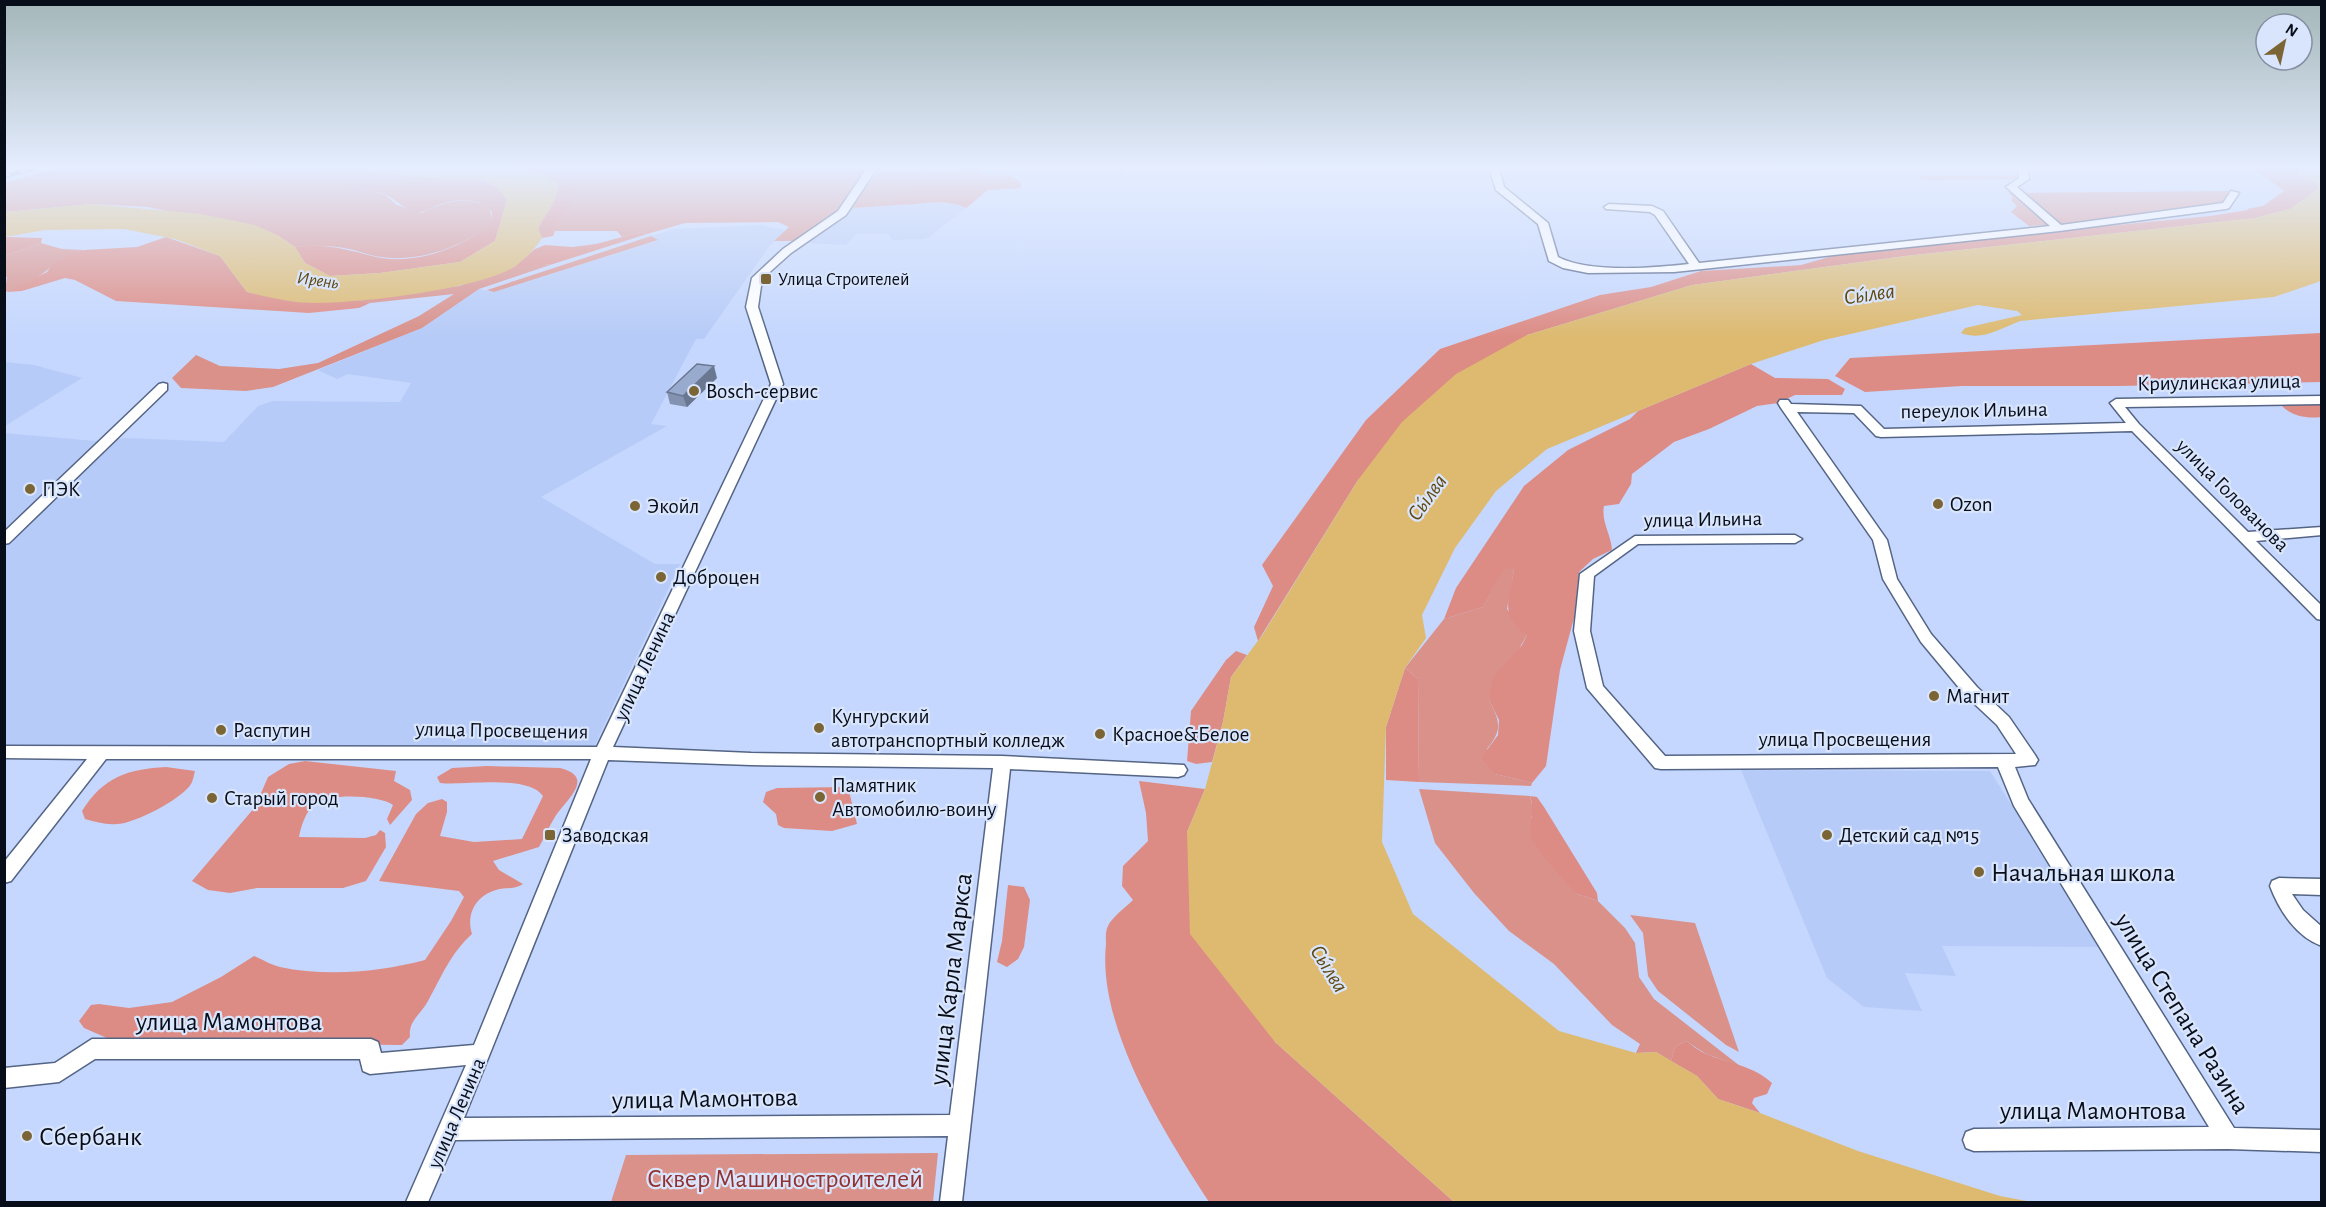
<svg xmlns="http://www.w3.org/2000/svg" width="2326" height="1207" viewBox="0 0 2326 1207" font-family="'Alegreya Sans',sans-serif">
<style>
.built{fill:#b6cbf7}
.green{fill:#d9918a}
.forest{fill:#dd8c85}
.water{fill:#ddba70}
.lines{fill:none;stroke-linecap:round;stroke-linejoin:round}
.minor-casing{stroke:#546485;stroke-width:3}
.minor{fill:#fff;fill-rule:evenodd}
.rail-casing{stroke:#283041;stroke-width:4}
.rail{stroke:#d9e5fc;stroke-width:2;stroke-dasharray:8;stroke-linecap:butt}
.wall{fill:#8392b1}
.shaded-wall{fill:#6a7790}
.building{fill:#98aace;stroke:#6a7790;stroke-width:1.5}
.poi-dot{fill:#7b6534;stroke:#d9e5fc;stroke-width:2}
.labels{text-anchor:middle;stroke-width:4.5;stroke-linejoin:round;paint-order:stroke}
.far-poi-label{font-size:18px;fill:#070d19;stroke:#d9e5fc;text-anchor:start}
.far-water-label{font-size:18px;font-style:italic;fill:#60480e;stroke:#d9e5fc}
.street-label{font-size:21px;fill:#070d19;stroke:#d9e5fc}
.poi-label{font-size:21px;fill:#070d19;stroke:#d9e5fc;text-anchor:start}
.water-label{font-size:22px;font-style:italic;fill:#60480e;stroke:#d9e5fc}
.near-poi-label{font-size:26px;fill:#070d19;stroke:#d9e5fc;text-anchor:start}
.near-street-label{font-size:26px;fill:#070d19;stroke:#d9e5fc}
.near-park-label{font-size:26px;fill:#92312f;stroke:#d9e5fc}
</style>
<rect width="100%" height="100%" fill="#c5d7fe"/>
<!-- built -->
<path class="built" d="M 881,168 L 1011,168 L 1009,175 L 983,175 L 976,170 L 878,172 Z
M 1090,168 L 1124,168 L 1123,176 L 1064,178 L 1060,175 Z
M 944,202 L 955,203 L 966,208 L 926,239 L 892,240 L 889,234 L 856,234 L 846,245 L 807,243 L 837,223 L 853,208 Z
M 761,225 L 785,230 L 768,248 L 704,339 L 696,339 L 651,424 L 667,426 L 541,497 L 655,564 L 680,564 L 592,751 L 5,748 L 4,433 L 95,441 L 126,438 L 224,442 L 258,406 L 273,401 L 400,402 L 411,383 L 348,374 L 337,379 L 318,370 L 422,328 L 479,289 L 494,292 L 657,241 L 651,236 L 674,229 Z
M 5,362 L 34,365 L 82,378 L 5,426 Z
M 1741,770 L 1990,771 L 2101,947 L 1942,946 L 1956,976 L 1905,973 L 1922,1011 L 1864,1007 L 1827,978 Z"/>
<!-- green -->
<path class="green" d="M 59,168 L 316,168 L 325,177 L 337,182 L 385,195 L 397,205 L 422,213 C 444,202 464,195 487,206 C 495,216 492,225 481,232 C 451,250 416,262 381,257 C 370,256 360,251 349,249 C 331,245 313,245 295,247 L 277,235 L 148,207 L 92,204 L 5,212 L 4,183 Z
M 513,168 L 867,168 L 843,204 L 830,217 L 792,241 L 774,241 L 789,227 L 778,222 L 685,223 L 647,234 L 641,232 L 622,237 L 617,231 L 551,231 C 565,211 577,198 568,174 L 550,179 L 542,174 Z
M 933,171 L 897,194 L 892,202 L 898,205 L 853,208 L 864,188 L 878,172 Z
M 2230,191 L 2224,206 L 2057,225 L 2018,193 Z
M 2005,193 L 2014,193 L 2050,225 L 2029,226 L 2011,212 L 2017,206 L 2011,200 L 2013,198 L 2010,194 Z
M 651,236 L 658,240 L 494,292 L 487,290 Z
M 41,243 L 62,249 L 84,250 C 54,259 34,287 5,292 L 7,277 L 5,276 L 5,256 Z
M 553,264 L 479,289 L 422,328 L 273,387 L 246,391 L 181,388 L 172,378 L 196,355 L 220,366 L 279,369 L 318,363 L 419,316 L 454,294 L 370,303 L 360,300 L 459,286 L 514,267 Z
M 1505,567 L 1514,570 L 1507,609 L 1527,635 L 1489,700 C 1500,722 1503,729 1487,749 L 1495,774 L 1532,783 L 1531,786 L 1419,782 L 1418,679 L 1405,668 L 1444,619 L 1483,607 Z
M 1419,789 L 1530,796 L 1533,810 L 1531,818 L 1577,894 L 1598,901 L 1625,928 L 1635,943 L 1639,977 L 1654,999 L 1740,1066 L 1706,1054 L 1686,1041 L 1675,1047 L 1671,1061 L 1656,1052 L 1636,1053 L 1640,1044 L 1612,1025 L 1554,964 L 1509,931 L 1474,893 L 1435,843 Z
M 1630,915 L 1695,923 L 1739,1052 L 1726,1045 L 1658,991 L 1648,976 L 1643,933 Z
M 938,1153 L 933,1202 L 611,1202 L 626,1155 Z"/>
<!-- forest -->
<path class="forest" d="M 316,168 L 366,168 L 369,171 L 411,177 L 484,180 L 498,188 L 507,200 L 495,241 L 460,262 L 380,273 L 330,276 L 305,263 L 295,247 C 325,243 348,250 376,257 C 409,264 446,253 474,236 C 484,230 493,225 492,212 C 480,197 458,198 441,204 C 434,206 427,212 420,212 C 404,212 397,198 383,194 C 357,186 338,192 316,168 Z
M 2253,168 L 2299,168 L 2297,175 L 2316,181 L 2318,189 L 2290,209 L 2255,218 L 1905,256 L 1692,285 L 1527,335 L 1358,480 L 1258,641 L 1254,627 L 1273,586 L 1262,565 L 1366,420 L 1440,349 L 1600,295 L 1651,287 L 1701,271 L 1801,265 L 1836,255 L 2004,236 L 2210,216 L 2248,210 L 2247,209 L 2263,206 L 2284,191 Z
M 976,170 L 983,175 L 1009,175 L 1021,182 L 1021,188 L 988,190 L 966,208 C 945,197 920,205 898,205 L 891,202 L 897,194 L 933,171 Z
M 567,174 C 569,177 572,183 573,187 C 574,203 560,219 552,231 L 555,231 L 553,236 L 542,238 L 538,229 C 545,214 558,201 558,185 L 550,179 Z
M 1920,176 L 2016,176 L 2017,179 L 1927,180 L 1919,178 Z
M 641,232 L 647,234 L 553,264 L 513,268 L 535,249 L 545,245 L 573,247 L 596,244 Z
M 5,237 L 7,237 L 42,238 L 41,243 L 5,256 Z
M 166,237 L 220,256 L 247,292 L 298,302 L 360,300 L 370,303 L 359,308 L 309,313 L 116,301 L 75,280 L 65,278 L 22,291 L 7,292 L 47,272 L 53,264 L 68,255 L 84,250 L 137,247 Z
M 2321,333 L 2321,382 L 2118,386 L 1962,386 L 1865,392 L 1835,376 L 1850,358 Z
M 1751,364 L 1775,378 L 1828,379 L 1845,389 L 1842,395 L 1795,395 L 1778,403 L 1757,406 L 1709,429 L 1674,442 L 1632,474 L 1631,484 L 1619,504 L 1604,506 C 1601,522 1611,534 1612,550 L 1593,559 L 1579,572 L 1574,618 L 1560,670 L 1546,766 L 1532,783 L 1495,774 L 1481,758 L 1498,735 L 1499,720 L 1489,700 L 1493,677 L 1522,645 L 1527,635 C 1499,616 1509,599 1514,570 L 1505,568 L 1483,607 L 1444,619 L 1456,588 L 1524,486 L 1568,450 L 1630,419 L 1638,411 Z
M 2291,403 L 2321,403 L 2321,417 C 2307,419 2291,416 2281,405 Z
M 1236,651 L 1247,655 L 1231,677 L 1223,722 L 1212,762 L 1196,764 L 1187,761 L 1191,711 L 1226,660 Z
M 1405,668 L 1418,679 L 1419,782 L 1386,780 L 1386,727 Z
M 305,761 L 396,771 L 394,781 L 410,790 L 412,800 L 390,825 L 387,819 L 393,805 C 379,795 329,793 315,804 C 306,811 301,826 299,837 L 365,838 L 376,835 L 380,830 L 385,833 L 386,847 L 366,881 L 343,888 L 257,888 L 230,893 L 208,890 L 192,881 L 255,807 L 268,777 L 289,764 Z
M 487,766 L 560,768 C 597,777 565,801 555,817 C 549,826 545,837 539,847 L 493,861 L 499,870 L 523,884 C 514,890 505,887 496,890 C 475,896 466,915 472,934 C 450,954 442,976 428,1001 C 421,1014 408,1021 410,1037 L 402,1045 L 116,1042 L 84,1028 L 79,1021 L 91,1005 L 99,1004 L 129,1008 L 172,1002 L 221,977 L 254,956 C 262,959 271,965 280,967 C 326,977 380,972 425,960 L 451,921 L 464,897 L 459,891 L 379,881 L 416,814 L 428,803 L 442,799 L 447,802 L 447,812 L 440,836 L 474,842 L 522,839 L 543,796 C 527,774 465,786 440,783 L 437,777 L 452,768 Z
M 166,767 L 195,771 C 194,775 193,781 191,784 C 182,799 134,824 117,824 C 106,825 96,822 85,819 L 82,811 C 103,777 128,769 166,767 Z
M 1139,781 L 1205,789 L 1187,832 L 1275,1042 L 1454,1202 L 1209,1202 C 1165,1134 1097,1027 1106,944 C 1106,939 1105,931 1108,926 C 1112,917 1126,907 1133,900 L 1122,886 L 1123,866 L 1148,841 L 1146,813 Z
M 848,787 L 857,824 L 832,831 L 784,828 L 778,825 L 776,814 L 763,802 L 766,792 L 777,788 Z
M 1530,796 L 1537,797 L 1544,807 L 1597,893 L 1598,901 L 1577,894 L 1570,887 C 1561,877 1536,849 1532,838 C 1528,823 1535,810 1530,796 Z
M 1008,885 L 1024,887 L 1030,900 L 1024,947 L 1018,959 L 1007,967 L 997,962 L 1002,941 Z
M 1686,1041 C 1692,1045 1699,1051 1706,1054 C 1728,1063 1754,1066 1772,1083 L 1767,1094 L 1754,1098 L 1752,1103 L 1760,1113 L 1718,1099 L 1697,1076 L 1671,1061 L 1675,1047 Z"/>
<!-- water -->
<path class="water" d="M 366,168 L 513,168 L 542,174 L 558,185 C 558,201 545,214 538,229 L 542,238 C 535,249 525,259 514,267 C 478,290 340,307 297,302 C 280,300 263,296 247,292 L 220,256 L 175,239 L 124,229 L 45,230 L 5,237 L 5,212 L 92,204 L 201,214 L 255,225 L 277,235 L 295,247 L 305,263 L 330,276 L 380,273 L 460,262 L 495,241 L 507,200 L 498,188 L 484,180 L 411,177 L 369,171 Z
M 2299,168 L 2321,168 L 2321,281 L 2274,297 L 2020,321 C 1999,329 1983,341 1961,333 L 1965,328 L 2022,315 L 2017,311 L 1978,305 L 1824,340 L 1751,364 L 1547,449 L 1496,491 L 1455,548 L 1422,615 L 1426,638 L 1405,668 L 1386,727 L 1382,842 L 1413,914 L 1559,1031 L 1636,1053 L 1656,1052 L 1697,1076 L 1718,1099 L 1760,1113 L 1858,1151 L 2000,1196 L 2032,1202 L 1454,1202 L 1275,1042 L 1190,934 L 1187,832 L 1205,789 L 1223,722 L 1231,677 L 1263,634 L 1358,480 L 1402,422 L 1456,374 L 1527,335 L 1692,285 L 1906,256 L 2255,218 L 2290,209 L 2318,189 L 2316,181 L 2297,175 Z"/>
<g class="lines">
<defs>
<path id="minor" d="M 867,168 L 877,168 L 846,215 L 791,253 L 762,279 L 758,307 L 783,384 L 613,747 L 751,753 L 1002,756 L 1184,765 L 1187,770 L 1184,775 L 1178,777 L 1010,769 L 962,1202 L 940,1202 L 948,1136 L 455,1140 L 428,1202 L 406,1202 L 466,1065 L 370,1074 L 363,1071 L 360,1059 L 95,1059 L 59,1082 L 4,1088 L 4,1068 L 55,1063 L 92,1039 L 371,1039 L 378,1042 L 381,1053 L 474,1045 L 591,759 L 106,759 L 11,881 L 4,883 L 4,862 L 87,759 L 4,758 L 4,746 L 597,747 L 771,384 L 746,307 L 752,278 L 783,249 L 838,211 ZM 608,760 L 751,765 L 993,768 L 950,1115 L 464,1118 Z
M 1489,168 L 1499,168 L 1504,187 L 1548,223 L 1558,257 C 1589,273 1654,268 1689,264 L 1655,215 L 1650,212 L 1606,209 L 1604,207 L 1609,204 L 1652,206 L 1663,211 L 1699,263 L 2050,226 L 2006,187 L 2019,178 L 2018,168 L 2028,168 L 2029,179 L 2017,187 L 2061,225 L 2223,203 L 2231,191 L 2239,193 L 2229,208 L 2226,209 L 2059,231 L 1674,272 L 1588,273 L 1563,268 L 1549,261 L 1538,224 L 1496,190 Z
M 163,383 L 167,384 L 167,390 L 9,543 L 4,544 L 4,532 L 159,384 Z
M 2322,396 L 2322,404 L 2125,407 L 2139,424 L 2248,532 L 2322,527 L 2322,535 L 2256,541 L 2322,606 L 2322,620 L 2317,619 L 2132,431 L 1881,437 L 1876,436 L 1854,413 L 1797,412 L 1887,540 L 1897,579 L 1931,634 L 1977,687 L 2009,717 L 2035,755 L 2038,760 L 2035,765 L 2015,767 L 2028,799 L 2234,1128 L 2322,1130 L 2322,1152 L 2228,1149 L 1974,1151 L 1966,1148 L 1963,1140 L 1966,1132 L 1974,1129 L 2209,1127 L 2014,806 L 1998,767 L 1661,769 L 1655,768 L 1587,688 L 1574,631 L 1580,574 L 1635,536 L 1795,535 L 1802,539 L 1795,543 L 1638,544 L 1594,576 L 1590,631 L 1603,686 L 1665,756 L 2016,754 L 1997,725 L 1965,695 L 1921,642 L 1883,579 L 1873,540 L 1781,408 L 1778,403 L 1780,400 L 1788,400 L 1791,404 L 1861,406 L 1884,429 L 2126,423 L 2110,403 L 2116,399 Z
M 2279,878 L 2322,879 L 2322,895 L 2292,894 L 2303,910 L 2322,927 L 2322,946 C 2296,937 2279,910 2270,886 L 2272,881 Z"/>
</defs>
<!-- minor casing -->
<use href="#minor" class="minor-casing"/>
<!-- minor -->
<use href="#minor" class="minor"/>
<defs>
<path id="rail" d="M 4,176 L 36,168"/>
</defs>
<!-- rail casing -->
<use href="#rail" class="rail-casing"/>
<!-- rail -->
<use href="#rail" class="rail"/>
</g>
<!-- wall -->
<path class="wall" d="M 717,378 L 687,407 L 670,404 L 667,392 Z"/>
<!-- shaded-wall -->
<path class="shaded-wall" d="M 714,366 L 717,378 L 687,407 L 683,396 Z"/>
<!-- building -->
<path class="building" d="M 697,364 L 714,366 L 683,396 L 667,392 Z"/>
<!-- sky -->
<linearGradient id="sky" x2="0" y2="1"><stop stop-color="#a3b6b8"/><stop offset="0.5" stop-color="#e5edff"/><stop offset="1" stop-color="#e5edff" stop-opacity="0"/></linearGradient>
<rect width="2326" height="337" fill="url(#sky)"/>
<!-- markers -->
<g class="poi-dot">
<rect x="760" y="273" width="12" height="12" rx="3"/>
<circle cx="694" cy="391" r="6"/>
<circle cx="30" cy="489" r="6"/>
<circle cx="1938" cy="504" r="6"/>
<circle cx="635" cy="506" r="6"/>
<circle cx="661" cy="577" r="6"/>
<circle cx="1934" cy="696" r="6"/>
<circle cx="819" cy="728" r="6"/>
<circle cx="221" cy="730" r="6"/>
<circle cx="1100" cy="734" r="6"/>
<circle cx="820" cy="797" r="6"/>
<circle cx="212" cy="798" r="6"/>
<rect x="544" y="829" width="12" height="12" rx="3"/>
<circle cx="1827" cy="835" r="6"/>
<circle cx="1979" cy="872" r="6"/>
<circle cx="27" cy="1136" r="6"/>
</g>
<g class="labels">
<!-- far-poi labels -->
<g class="far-poi-label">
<text x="778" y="285">Улица Строителей</text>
</g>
<!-- far-water labels -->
<g class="far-water-label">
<text transform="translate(318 280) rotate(8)" y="6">Ирень</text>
</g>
<!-- street labels -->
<g class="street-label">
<text transform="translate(2219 382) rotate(-1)" y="7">Криулинская улица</text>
<text transform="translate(1974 410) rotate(-1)" y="7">переулок Ильина</text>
<text transform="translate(2233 495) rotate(45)" y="7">улица Голованова</text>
<text transform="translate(1703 519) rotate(-1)" y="7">улица Ильина</text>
<text transform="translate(644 666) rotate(-65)" y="7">улица Ленина</text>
<text transform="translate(502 730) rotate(1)" y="7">улица Просвещения</text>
<text x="1845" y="746">улица Просвещения</text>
<text transform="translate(456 1113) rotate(-67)" y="7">улица Ленина</text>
</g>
<!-- poi labels -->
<g class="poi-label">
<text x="706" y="398">Bosch-сервис</text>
<text x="42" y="496">ПЭК</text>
<text x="1950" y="511">Ozon</text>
<text x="647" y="513">Экойл</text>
<text x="673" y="584">Доброцен</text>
<text x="1946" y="703">Магнит</text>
<text x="831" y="723">Кунгурский<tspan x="831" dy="24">автотранспортный колледж</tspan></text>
<text x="233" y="737">Распутин</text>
<text x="1112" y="741">Красное&amp;Белое</text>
<text x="832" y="792">Памятник<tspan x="832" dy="24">Автомобилю-воину</tspan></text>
<text x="224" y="805">Старый город</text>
<text x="562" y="842">Заводская</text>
<text x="1839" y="842">Детский сад №15</text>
</g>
<!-- water labels -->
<g class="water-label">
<text transform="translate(1869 293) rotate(-8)" y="8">Сы́лва</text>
<text transform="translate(1426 497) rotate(-54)" y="8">Сы́лва</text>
<text transform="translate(1330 968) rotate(58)" y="8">Сы́лва</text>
</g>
<!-- near-poi labels -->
<g class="near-poi-label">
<text x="1991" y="881">Начальная школа</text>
<text x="39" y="1145">Сбербанк</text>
</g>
<!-- near-street labels -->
<g class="near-street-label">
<text transform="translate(950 979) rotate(-83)" y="9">улица Карла Маркса</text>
<text transform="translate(2183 1013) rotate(58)" y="9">улица Степана Разина</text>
<text x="229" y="1030">улица Мамонтова</text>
<text transform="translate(705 1098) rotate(-1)" y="9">улица Мамонтова</text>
<text x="2093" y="1119">улица Мамонтова</text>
</g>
<!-- near-park labels -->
<g class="near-park-label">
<text x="785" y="1187">Сквер Машиностроителей</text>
</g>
</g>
<!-- border -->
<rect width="2326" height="1207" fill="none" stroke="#070d19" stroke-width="12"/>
<!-- north arrow -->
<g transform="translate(2284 42) rotate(33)"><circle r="28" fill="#d9e5fc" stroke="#858fa1" stroke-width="1.5"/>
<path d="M0-4.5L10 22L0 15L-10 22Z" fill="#7b6534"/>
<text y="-9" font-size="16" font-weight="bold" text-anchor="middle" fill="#070d19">N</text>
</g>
</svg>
